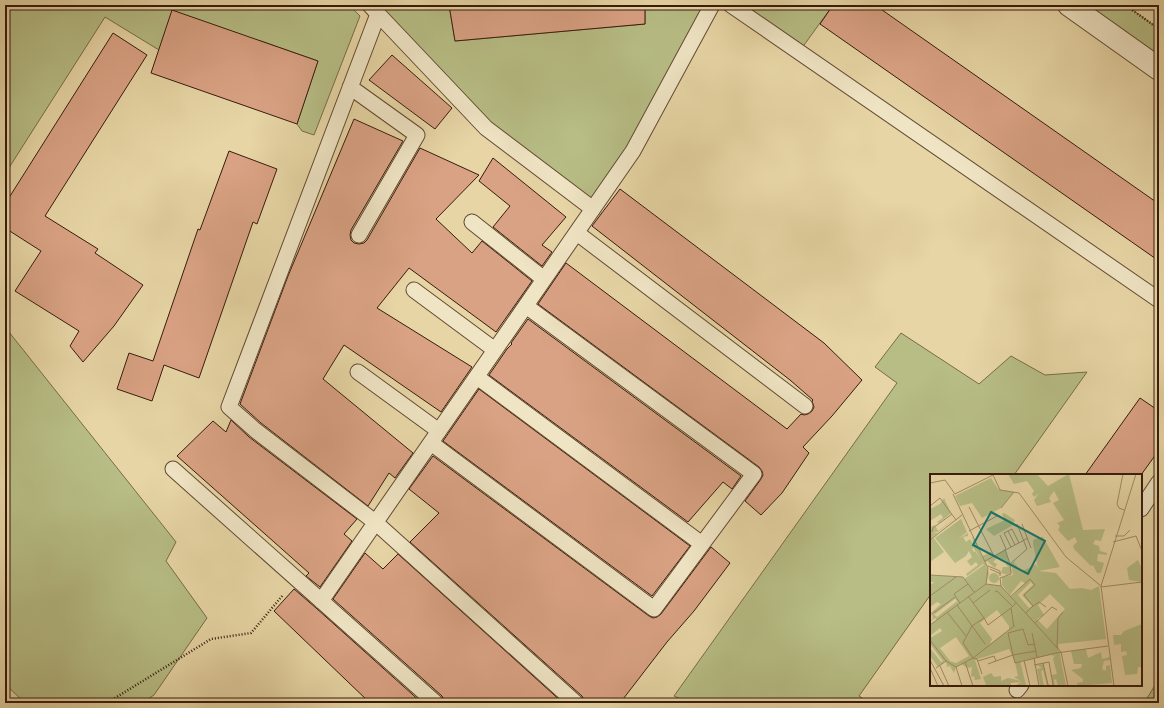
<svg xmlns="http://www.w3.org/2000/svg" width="1164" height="708" viewBox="0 0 1164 708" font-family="'Old Standard TT',serif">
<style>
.green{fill:#b7bd85;stroke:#776c48}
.building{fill:#d9a284;stroke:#371b0c}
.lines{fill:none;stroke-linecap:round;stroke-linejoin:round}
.lane-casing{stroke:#634a32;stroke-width:17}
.street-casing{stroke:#634a32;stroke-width:24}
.path{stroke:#371b0c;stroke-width:2.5;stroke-dasharray:1 2;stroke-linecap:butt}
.lane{stroke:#efe4c4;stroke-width:15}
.street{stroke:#efe4c4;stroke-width:22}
.inset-road{fill:none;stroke:#a18b68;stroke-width:1}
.view{fill:#0f766e;fill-opacity:0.15;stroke:#0f766e;stroke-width:2}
.inset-edge{fill:none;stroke:#371b0c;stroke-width:2}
</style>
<rect width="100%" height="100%" fill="#e7d5a5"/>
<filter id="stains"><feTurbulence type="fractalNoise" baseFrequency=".005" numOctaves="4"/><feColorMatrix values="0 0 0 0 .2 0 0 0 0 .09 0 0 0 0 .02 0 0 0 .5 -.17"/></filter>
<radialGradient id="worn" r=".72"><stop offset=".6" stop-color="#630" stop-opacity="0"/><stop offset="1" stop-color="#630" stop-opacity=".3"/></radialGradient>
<!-- green -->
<path class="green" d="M 5,5 L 349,5 L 360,16 L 314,135 L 302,131 L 297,124 L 318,61 L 261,41 L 159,50 L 105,17 L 5,174 Z
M 370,5 L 449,5 L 455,41 L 645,24 L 645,5 L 712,5 L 593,209 L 486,128 Z
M 731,5 L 833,5 L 799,52 Z
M 1067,5 L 1126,5 L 1159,29 L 1159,69 Z
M 5,327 L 176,542 L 166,561 L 207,618 L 154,695 L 142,703 L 25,703 L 5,684 Z
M 901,333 L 979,384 L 1011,356 L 1045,375 L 1087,372 L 1014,475 L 931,475 L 931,594 L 859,696 L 870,703 L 690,703 L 674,696 L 897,383 L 875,367 Z
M 1159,679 L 1159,703 L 1144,703 Z"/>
<!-- building -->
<path class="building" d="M 449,5 L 645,5 L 645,24 L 455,41 Z
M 833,5 L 875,5 L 1159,204 L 1159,261 L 820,24 Z
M 172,10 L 318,61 L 297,124 L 151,73 Z
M 113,33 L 147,55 L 45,216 L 98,249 L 95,253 L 143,285 L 114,326 L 83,362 L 70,346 L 79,331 L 15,291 L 41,251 L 5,228 L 5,204 Z
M 392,55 L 452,108 L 435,129 L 369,80 Z
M 354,119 L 403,141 L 351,230 L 350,235 L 351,240 L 354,243 L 359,244 L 364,243 L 367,240 L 420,148 L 479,175 L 436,219 L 472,253 L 482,241 L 532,281 L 496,332 L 409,268 L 377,308 L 472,367 L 441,412 L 344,345 L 323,379 L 413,453 L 395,478 L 389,473 L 368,506 L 261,423 L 240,404 L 288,276 Z
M 229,151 L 277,169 L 257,224 L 253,222 L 199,378 L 164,365 L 152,401 L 117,389 L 129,353 L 153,361 L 198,229 L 200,230 Z
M 493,158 L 566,217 L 542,245 L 552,252 L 542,266 L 493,227 L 510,206 L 479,181 Z
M 620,189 L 824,343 L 862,380 L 832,416 L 803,447 L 809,453 L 782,493 L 761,515 L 745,501 L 761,479 L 763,475 L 762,471 L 759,467 L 538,304 L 566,263 L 787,429 L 801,414 L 804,415 L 808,414 L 812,411 L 814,407 L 812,401 L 813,400 L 790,380 L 592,226 Z
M 528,319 L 741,476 L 732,489 L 723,482 L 688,522 L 489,375 L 507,349 L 512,344 L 511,343 Z
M 479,389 L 690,546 L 652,596 L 443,441 Z
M 1140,398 L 1159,411 L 1159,450 L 1141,475 L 1085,475 Z
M 231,420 L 249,437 L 357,519 L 344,534 L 352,541 L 320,587 L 306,576 L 309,573 L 177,456 L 213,421 L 226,432 Z
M 433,456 L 649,616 L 653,618 L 657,617 L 661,614 L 711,547 L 730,563 L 694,611 L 667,642 L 620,703 L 585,703 L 584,700 L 582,696 L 410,542 L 439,513 L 409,489 Z
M 365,553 L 383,569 L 398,554 L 563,703 L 445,703 L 444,700 L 442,696 L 333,599 Z
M 294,589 L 316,608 L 422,703 L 370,703 L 274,611 Z"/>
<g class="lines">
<defs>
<path id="lane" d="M 370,5 L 378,14 L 229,407 L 255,430 L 375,522 L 576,703
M 731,5 L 1159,300
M 378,14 L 486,128 L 593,209
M 350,87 L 417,135 L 359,235
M 472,222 L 544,279
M 577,233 L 805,406
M 414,290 L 495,350
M 358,372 L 439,431
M 477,377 L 702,544
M 431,443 L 654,609 L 754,474 L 526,306
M 173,469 L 436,703
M 1141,509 L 1159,482
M 321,601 L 633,151 L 712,5
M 1017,690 L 1021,685"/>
<path id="street" d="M 1069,5 L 1159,69"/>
</defs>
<!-- lane casing -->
<use href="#lane" class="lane-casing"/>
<!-- street casing -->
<use href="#street" class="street-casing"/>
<!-- path -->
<path class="path" d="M 1125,5 L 1159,29
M 107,703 L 211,639 L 251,633 L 283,595"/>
<!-- lane -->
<use href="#lane" class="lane"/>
<!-- street -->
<use href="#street" class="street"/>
</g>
<!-- overview -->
<g transform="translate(930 474)">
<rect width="212" height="212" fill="#e7d5a5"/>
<path d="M 78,0 L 107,0 L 118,12 L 139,0 L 153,56 L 175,55 L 171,67 L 165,66 L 163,70 L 169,72 L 170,77 L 177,79 L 177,81 L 168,80 L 167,87 L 174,89 L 171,99 L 167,99 L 163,91 L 161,92 L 144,75 L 143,72 L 147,68 L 145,63 L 138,67 L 128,56 L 130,52 L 127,49 L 134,46 L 123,29 L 129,26 L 124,17 L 119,24 L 121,28 L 107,32 L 104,26 L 109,19 L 104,23 L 102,20 L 104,17 L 97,7 L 84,10 ZM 61,4 L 68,15 L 84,18 L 71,34 L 52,44 L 42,29 L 30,32 L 25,22 ZM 14,24 L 21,39 L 9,49 L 7,48 L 13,44 L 11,40 L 0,47 L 0,35 L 10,30 ZM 74,39 L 85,46 L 83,51 L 64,62 L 56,55 L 75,46 L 72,40 ZM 24,45 L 8,58 L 2,58 L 8,59 L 3,63 L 14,78 L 0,88 L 0,55 L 2,54 L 0,53 L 5,51 L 8,57 ZM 31,45 L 37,58 L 28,65 L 38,59 L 38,62 L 33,63 L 36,68 L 40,65 L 45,73 L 42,75 L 44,78 L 46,77 L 53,90 L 37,102 L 36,100 L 48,91 L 46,88 L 41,92 L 37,87 L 42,83 L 39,77 L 36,82 L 25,89 L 5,64 ZM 42,61 L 52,82 L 61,78 L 64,82 L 75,75 L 82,98 L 78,101 L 71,99 L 73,93 L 79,93 L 76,91 L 77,87 L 68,83 L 63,88 L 67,90 L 65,94 L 57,87 L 55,88 L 59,100 L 56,110 L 71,112 L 81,123 L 95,109 L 91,107 L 80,121 L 72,111 L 72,103 L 83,101 L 81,90 L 86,86 L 84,89 L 90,95 L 93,97 L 106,90 L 108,95 L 103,70 L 103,66 L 108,64 L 113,63 L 130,93 L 109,97 L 126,99 L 140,115 L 152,114 L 161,116 L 169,112 L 176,165 L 128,170 L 136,212 L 128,212 L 126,205 L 124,206 L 125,212 L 117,212 L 113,196 L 111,197 L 114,212 L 110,212 L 107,195 L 112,194 L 107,191 L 113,190 L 118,211 L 123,211 L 122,201 L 127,200 L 123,185 L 126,179 L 125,182 L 121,181 L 90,187 L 96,211 L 85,212 L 91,208 L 81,209 L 81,212 L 56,211 L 53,203 L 61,199 L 64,203 L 71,202 L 71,207 L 78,204 L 91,207 L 84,203 L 88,202 L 85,188 L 79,175 L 45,186 L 51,205 L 45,206 L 44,202 L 41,203 L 42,193 L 38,194 L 31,190 L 26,193 L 24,199 L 20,192 L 17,193 L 16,187 L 8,193 L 0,182 L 0,174 L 11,188 L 13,187 L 0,170 L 0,164 L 12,157 L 10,154 L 0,162 L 1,150 L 7,146 L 5,144 L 0,148 L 3,144 L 0,137 L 7,143 L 27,127 L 25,125 L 5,140 L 2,138 L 11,130 L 7,128 L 0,133 L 0,111 L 4,108 L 0,108 L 0,101 L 33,103 L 34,105 L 54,91 L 44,75 ZM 101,108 L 103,111 L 92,121 L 102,132 L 99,134 L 88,121 ZM 120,120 L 135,135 L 117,155 L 107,145 L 114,141 L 108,131 ZM 67,136 L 79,152 L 79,156 L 59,171 L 62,165 L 50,149 ZM 26,163 L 39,182 L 26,189 L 20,187 L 10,174 ZM 208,86 L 212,95 L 212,108 L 199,106 L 197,94 ZM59 104a5 5 0 1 1 10 0a5 5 0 1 1-10 0ZM 212,150 L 212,193 L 208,193 L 207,200 L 195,201 L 192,182 L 197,181 L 196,177 L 191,178 L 191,170 L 184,171 L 183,161 L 191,161 L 194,157 ZM 156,175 L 158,184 L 171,178 L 172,185 L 180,183 L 180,186 L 174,187 L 172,195 L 176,197 L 176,192 L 180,191 L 182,209 L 148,212 L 147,209 L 153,208 L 153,205 L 141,196 L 151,194 L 152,190 L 144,190 L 141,177 Z" fill="#b7bd85" fill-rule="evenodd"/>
<path class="inset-road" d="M 193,0 L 187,30 L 189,34 L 194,36M 0,9 L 15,6 L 25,20 L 63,1 L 70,16 L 89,19 L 136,83 L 171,112M 23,20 L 58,94 L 56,110M 0,32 L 10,24 L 26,46M 39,33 L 64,82M 71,34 L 84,18M 92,50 L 101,74M 39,57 L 67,42M 78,57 L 85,71M 2,58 L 3,54 L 22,40M 70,61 L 76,75M 185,62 L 194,62 L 200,56M 0,66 L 32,41M 183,68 L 206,62 L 212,77M 81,73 L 74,59 L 82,55 L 89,69M 75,75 L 80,90M 55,87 L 98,64M 58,92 L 70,97 L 70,102M 60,95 L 71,100M 0,101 L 33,103 L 44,118M 71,112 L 70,104 L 81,100 L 80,90 L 97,75 L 87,50M 171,113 L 212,108M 65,118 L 67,117 L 83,133M 0,122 L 26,103M 80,123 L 100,105 L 105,111 L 94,121 L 103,132 L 96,139M 30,129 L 24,120 L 38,110M 43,129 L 60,116M 27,131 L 55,170M 103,132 L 109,128 L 116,133M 17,138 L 36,162M 2,140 L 25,123M 54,144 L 58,151 L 81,134M 105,149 L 122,133 L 127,136M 0,151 L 56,110 L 71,112 L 131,178 L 138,212M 84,153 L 81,134 L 86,129M 102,159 L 107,183M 0,166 L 16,187M 105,170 L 98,171 L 93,155 L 78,159 L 83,181 L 106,177M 127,174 L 128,144 L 133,138M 104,184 L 109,212M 0,186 L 14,212M 94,186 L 100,212M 48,187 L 64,182 L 66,187 L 58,190M 66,187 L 83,181 L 85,189 L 126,179 L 178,172M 35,188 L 43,212M 113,189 L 118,211 L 123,212M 104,191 L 119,188 L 123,211M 10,192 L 19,212M 26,193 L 32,212M 0,194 L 8,212M 6,194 L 16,187 L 26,193 L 43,184 L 33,169 L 42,152 L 54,144 L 38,122M 52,200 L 47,185 L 43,184 L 84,152M 184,212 L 171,112 L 206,0"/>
<path class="view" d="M 61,38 L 115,67 L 98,100 L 43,71 Z"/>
<rect width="212" height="212" class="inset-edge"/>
</g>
<!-- margin -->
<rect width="1164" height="708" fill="none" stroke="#e7d5a5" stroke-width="20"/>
<rect x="6" y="6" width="1152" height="696" fill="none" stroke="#371b0c" stroke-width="2"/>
<rect x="10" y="10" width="1144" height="688" fill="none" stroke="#371b0c"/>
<rect width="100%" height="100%" filter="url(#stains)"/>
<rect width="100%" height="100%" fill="url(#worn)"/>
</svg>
